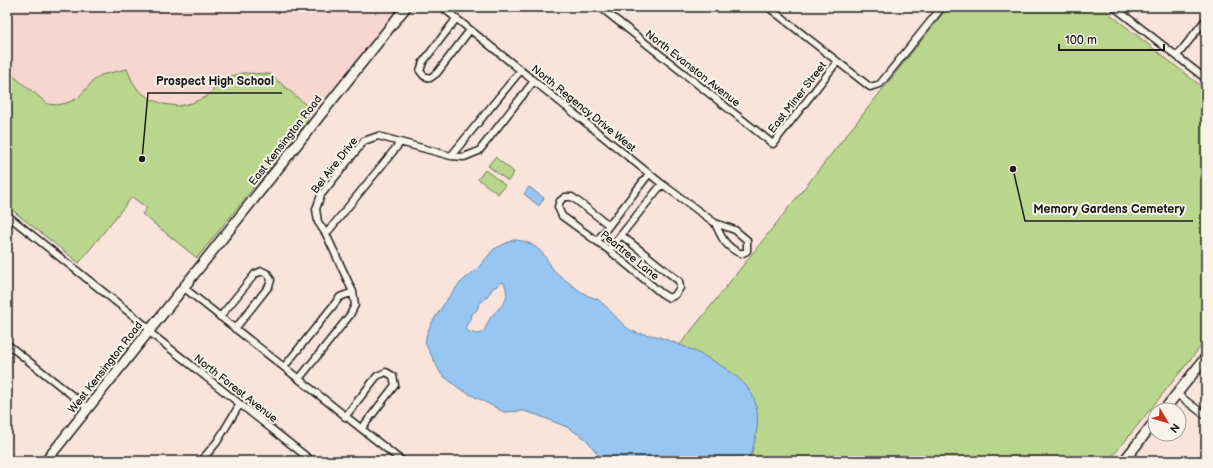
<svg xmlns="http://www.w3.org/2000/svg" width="1213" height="468" viewBox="0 0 1213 468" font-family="'Balsamiq Sans',sans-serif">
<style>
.built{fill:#f6d6cf}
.green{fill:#bad58c;stroke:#6b7854}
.water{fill:#97c6f2;stroke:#66829c;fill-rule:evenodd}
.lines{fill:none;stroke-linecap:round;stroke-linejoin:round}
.street-casing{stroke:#1c1c1c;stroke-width:9}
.secondary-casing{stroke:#1c1c1c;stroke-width:12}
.street{stroke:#f7f3e8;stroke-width:6}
.secondary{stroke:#f7f3e8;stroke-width:9}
.labels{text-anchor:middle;stroke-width:4;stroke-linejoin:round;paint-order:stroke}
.street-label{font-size:11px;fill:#1c1c1c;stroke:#f7f3e8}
.leader{fill:none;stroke:#1c1c1c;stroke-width:1.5}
.callout-dot{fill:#1c1c1c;stroke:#f7f3e8;stroke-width:1.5}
.callout-label{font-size:12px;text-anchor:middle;font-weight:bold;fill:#1c1c1c;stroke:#f7f3e8;stroke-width:4;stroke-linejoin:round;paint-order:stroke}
</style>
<rect width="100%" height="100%" fill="#f9e4dc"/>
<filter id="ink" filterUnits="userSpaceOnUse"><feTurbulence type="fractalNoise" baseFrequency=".025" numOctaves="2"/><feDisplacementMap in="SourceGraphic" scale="8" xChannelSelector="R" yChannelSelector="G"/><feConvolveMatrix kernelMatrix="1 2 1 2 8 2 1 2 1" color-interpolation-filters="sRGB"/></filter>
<g filter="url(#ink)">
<!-- built -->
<path class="built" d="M 7,7 L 399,7 L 197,258 L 142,214 L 147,208 L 132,197 L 79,263 L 7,206 Z"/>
<!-- green -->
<path class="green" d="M 948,7 L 1101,7 L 1206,90 L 1206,340 L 1109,461 L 748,461 L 752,452 L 757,425 L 754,401 L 730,372 L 699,354 L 679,346 Z
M 127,69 L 132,81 L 139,91 L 151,99 L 163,104 L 179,106 L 192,103 L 206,97 L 227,77 L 243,73 L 270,74 L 305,104 L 308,113 L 307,122 L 197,258 L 142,214 L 147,208 L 132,197 L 79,263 L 7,206 L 7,71 L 48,104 L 57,105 L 67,103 L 78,98 L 93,81 L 101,75 Z
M 495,157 L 514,172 L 508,181 L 488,166 Z
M 485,170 L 505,185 L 498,194 L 478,179 Z"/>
<!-- water -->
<path class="water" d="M 529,187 L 544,198 L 539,206 L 524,194 Z
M 513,240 C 525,240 536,245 544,255 C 549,262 552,270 559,275 C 567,281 576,289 585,294 C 589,297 593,297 597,299 C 609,307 618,322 630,330 C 638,335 651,334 659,337 C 686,346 734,367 750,391 C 763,411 757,440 748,461 L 603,461 L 586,439 L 567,427 L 537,415 L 524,411 L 504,412 L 460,389 L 441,374 L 425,343 L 427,333 L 431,324 L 448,298 L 460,283 L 478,268 L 494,249 ZM 501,282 L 504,283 C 512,302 501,304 491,317 C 486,323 485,338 473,333 C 469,332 467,331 466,328 L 467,324 L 471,320 L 472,314 L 477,310 L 479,304 L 486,298 L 493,288 L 499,285 Z"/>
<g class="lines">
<defs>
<path id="street" d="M 442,7 L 662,184 L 715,223 L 735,230 L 747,240 L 747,251 L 741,254 C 725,246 722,239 715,223
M 600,7 L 773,144 L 837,62
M 768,7 L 870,87 L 880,84 L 942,7
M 1114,7 L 1206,79
M 456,19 L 423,62 L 420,71 L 424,76 L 430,78 L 437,73 L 470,30
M 1177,56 L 1206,19
M 451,156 L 521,70
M 7,215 L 150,329
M 609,225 L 572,197 L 565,197 L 560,201 L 558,207 L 562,216 L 609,250 L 661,293 L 669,298 L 675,295 L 680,288 L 679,281 L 621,235
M 326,234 L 400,143
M 597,241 L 649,174
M 609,250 L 662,184
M 183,287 L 402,461
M 220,317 L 255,274 L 262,271 L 268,274 L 271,280 L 269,286 L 235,329
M 148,331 L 312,461
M 7,344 L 88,408
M 284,367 L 340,297 L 353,292
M 299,379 L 350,315 L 355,305 L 353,292 L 326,234 L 318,222 L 316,209 L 321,195 L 364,141 L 378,136 L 451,156 L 464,157 L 479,151 L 534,81
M 1177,394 L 1206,416
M 345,417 L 377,376 L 386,372 L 393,376 L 395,385 L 362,428
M 201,461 L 217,442 L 240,404"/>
<path id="secondary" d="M 1164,410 L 1206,357
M 46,461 L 406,7
M 1124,461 L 1155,421"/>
</defs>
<!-- street casing -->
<use href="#street" class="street-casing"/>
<!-- secondary casing -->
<use href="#secondary" class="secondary-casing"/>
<!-- street -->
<use href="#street" class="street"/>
<!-- secondary -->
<use href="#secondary" class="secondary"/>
</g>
</g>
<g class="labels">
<!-- street labels -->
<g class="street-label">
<text transform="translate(693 68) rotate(38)" y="4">North Evanston Avenue</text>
<text transform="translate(797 97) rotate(-52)" y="4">East Miner Street</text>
<text transform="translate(584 108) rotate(39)" y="4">North Regency Drive West</text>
<text transform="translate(285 140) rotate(-52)" y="4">East Kensington Road</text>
<text transform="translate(334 165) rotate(-52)" y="4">Bel Aire Drive</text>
<text transform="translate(630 255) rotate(39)" y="4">Peartree Lane</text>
<text transform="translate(105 367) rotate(-52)" y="4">West Kensington Road</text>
<text transform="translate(236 388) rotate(38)" y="4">North Forest Avenue</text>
</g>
</g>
<!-- callouts -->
<path class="leader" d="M142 159L148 93H282M1013 169L1025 221H1193"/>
<g class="callout-dot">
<circle cx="142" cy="159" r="4"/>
<circle cx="1013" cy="169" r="4"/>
</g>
<g class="callout-label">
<text x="215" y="85">Prospect High School</text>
<text x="1109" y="213">Memory Gardens Cemetery</text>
</g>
<!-- margin -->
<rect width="1213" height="468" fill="none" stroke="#f7f3e8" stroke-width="24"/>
<rect x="12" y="12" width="1189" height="444" fill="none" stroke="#1c1c1c" stroke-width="1.5" filter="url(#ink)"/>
<!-- north arrow -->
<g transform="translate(1167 422) rotate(128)"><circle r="19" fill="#f7f3e8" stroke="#9f9d96"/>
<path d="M0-3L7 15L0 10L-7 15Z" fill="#c8321e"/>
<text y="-6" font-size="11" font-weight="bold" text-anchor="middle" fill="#1c1c1c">N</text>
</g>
<!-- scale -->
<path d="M1059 44v6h105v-6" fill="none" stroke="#1c1c1c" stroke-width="2"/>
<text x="1065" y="44" font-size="12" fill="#1c1c1c" stroke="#f7f3e8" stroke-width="3" paint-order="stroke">100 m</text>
</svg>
